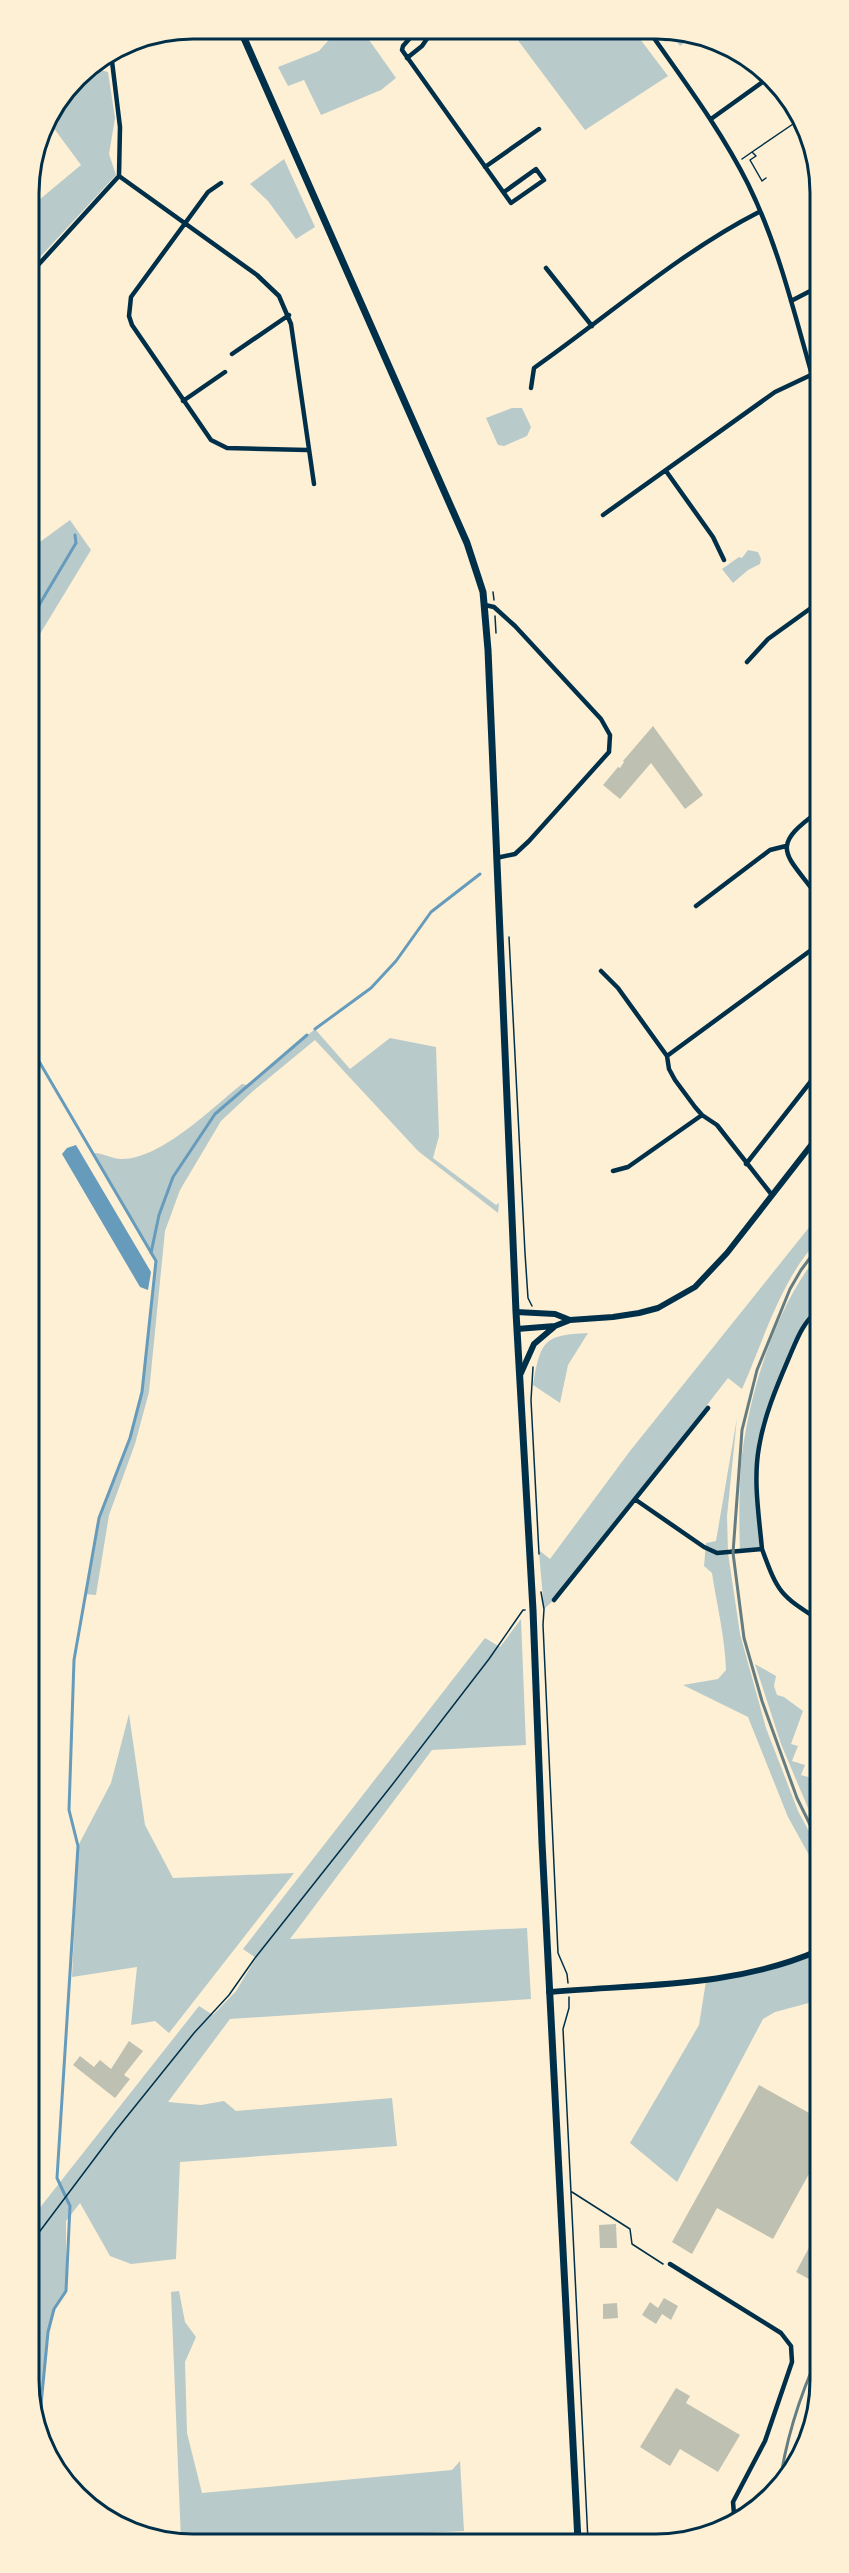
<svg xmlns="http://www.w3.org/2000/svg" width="849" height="2573" viewBox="0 0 849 2573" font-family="'Libre Baskerville',serif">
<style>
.green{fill:#b9caca}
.water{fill:#669bbc}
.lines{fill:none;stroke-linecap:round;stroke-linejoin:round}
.stream{stroke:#669bbc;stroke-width:3}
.building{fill:#bec0b2}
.path{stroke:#003049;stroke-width:1.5}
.minor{stroke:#003049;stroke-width:4.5}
.tertiary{stroke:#003049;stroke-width:6}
.secondary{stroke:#003049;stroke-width:7}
.rail{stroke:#657d81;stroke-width:3}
.rim{fill:none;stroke:#003049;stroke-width:3}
</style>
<rect width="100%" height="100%" fill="#fdf0d5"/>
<!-- green -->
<path class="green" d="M 333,29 L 362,30 L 396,78 L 381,90 L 321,115 L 304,80 L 288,86 L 278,67 L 319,51 L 334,34 Z
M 511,31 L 634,31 L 668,76 L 585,130 Z
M 659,32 L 688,32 L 695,35 L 680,46 L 672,35 L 665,42 Z
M 101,70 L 108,72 L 115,118 L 109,154 L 116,175 L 29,269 L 29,219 L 34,215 L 39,200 L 81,165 L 47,119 L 62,99 Z
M 284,159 L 315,227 L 296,239 L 268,201 L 250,184 Z
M 512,408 L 522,408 L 531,427 L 527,436 L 504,446 L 498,445 L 486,418 Z
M 70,520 L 91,550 L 29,652 L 29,550 Z
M 748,550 L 758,552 L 761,559 L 760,564 L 748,570 L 733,583 L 722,569 L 739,557 L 742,558 Z
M 315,1029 L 350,1069 L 390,1038 L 436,1047 L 439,1136 L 433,1158 L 496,1205 L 499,1203 L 498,1213 L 418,1151 L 315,1040 L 252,1092 L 221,1121 L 180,1190 L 165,1231 L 149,1392 L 135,1444 L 109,1515 L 96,1595 L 85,1594 L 99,1518 L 130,1438 L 142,1392 L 156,1261 L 94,1153 C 103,1153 112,1159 121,1159 C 160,1160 212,1108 242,1084 L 247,1085 Z
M 819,1215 L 819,1239 C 780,1281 765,1337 742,1389 L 728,1378 L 707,1405 L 708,1408 L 554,1600 L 544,1609 L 539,1553 L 540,1551 L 550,1559 L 630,1451 Z
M 819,1254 L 819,1310 L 808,1317 C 789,1360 768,1401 759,1447 C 753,1480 759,1516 762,1549 L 740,1552 C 739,1523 739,1494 741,1464 C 748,1396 775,1307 819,1254 Z
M 588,1333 L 568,1365 L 560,1403 L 533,1385 C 541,1341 543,1335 588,1333 Z
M 737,1418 L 727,1516 L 728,1553 L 740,1634 L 766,1728 L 798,1811 L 819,1850 L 820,1875 L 788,1817 L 748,1717 L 683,1685 L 718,1679 L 726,1670 C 725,1637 717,1606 712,1573 L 704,1566 L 706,1543 L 716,1541 Z
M 521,1619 L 526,1745 L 432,1750 L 290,1939 L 527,1928 L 531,1999 L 230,2019 L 168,2102 L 201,2105 L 224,2101 L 236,2111 L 392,2098 L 397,2146 L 180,2162 L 176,2259 L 131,2264 L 110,2256 L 80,2203 L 66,2221 L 66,2291 L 54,2309 L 48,2332 L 39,2425 L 32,2412 L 31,2219 L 199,2006 L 213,2015 L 236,1991 L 256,1958 L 243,1949 L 485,1638 L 500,1647 Z
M 755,1664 L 776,1676 L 774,1686 L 777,1695 L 784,1697 L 803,1711 L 791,1744 L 798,1746 L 792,1761 L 805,1765 L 801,1775 L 819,1780 L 819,1803 L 815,1815 L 819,1823 L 819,1834 L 781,1744 Z
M 129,1714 L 145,1825 L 173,1878 L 294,1873 L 169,2033 L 155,2021 L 131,2025 L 137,1967 L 72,1977 L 78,1846 L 111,1783 Z
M 820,1950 L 820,2000 L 775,2012 L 763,2019 L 677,2182 L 630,2143 L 699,2025 L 706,1981 L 740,1975 Z
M 179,2291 L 185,2322 L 196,2337 L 185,2362 L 187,2433 L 202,2493 L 452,2470 L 460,2461 L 464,2531 L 408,2534 L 409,2541 L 181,2541 L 171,2292 Z"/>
<!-- water -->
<path class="water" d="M 76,1145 L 151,1272 L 148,1290 L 140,1287 L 62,1154 L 67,1148 Z"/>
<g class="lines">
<!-- stream -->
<path class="stream" d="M 29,622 L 76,543 L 75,535
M 315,1029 L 371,988 L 396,961 L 431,912 L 480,874
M 30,1046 L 156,1261 L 142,1392 L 130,1438 L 99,1518 L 74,1660 L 69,1810 L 78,1846 L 57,2178 L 70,2206 L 66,2291 L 54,2309 L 48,2332 L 39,2425
M 151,1253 L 159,1215 L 173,1177 L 215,1114 L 307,1035"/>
</g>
<!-- building -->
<path class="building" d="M 653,726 L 703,795 L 685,809 L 651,763 L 620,799 L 603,785 L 618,767 L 620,768 L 624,762 L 623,761 Z
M 129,2041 L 143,2051 L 124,2075 L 130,2079 L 115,2098 L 73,2065 L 80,2056 L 94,2067 L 100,2060 L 111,2069 Z
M 759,2085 L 820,2119 L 820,2154 L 773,2239 L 717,2208 L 692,2254 L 672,2242 Z
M 616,2224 L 617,2248 L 600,2248 L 599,2225 Z
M 820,2227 L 820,2285 L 796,2272 Z
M 664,2298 L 678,2306 L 671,2320 L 662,2314 L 656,2324 L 642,2315 L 650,2302 L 658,2308 Z
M 617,2303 L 618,2318 L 603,2319 L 603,2304 Z
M 676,2388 L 690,2396 L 686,2403 L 740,2435 L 718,2472 L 680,2449 L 670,2466 L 640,2447 Z"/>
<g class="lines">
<!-- path -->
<path class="path" d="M 742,159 L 752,152
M 766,178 L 762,181 L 750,160 L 756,156 L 752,152 L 796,122
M 493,592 L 494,600
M 495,616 L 496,633
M 509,937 L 525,1253 L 528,1298 L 532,1306
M 533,1367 L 531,1400 L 539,1554
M 541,1592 L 544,1609 L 543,1625 L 558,1953 L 567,1974 L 568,1983
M 569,1997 L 569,2008 L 563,2029 L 588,2541
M 572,2192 L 630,2229 L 632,2244 L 663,2264
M 31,2243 L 116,2130 L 194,2033 L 229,1995 L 255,1958 L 392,1785 L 489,1659 L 523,1610 L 525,1610"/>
<!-- minor -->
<path class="minor" d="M 417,30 L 403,46 L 402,50 L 511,203 L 544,180 L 536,169 L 504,192
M 649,31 C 684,81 721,130 748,184 C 781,251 797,325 818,396
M 407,58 L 422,46 L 433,30
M 711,119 L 771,76
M 485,167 L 539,129
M 119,176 L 257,275 L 279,296 L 291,324 L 314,484
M 221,183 L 208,192 L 131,297 L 129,316 L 132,325 L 211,440 L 227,448 L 307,450
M 546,268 L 592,326
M 29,275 L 119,176 L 120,127 L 111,53
M 791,301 L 818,287
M 232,354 L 289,315
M 531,388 L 534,368 C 608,316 679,253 759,212
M 183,401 L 225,372
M 666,471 L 713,537 L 724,560
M 603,515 L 775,392 L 811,375
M 485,605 L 494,607 L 515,626 L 601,719 L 610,735 L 609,752 L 529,841 L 515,854 L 496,858
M 747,662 L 768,639 L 818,603
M 818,812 C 767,848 787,854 818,897
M 696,906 L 770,850 L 786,846
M 601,971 L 618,988 L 667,1056
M 746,1164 L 819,1071
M 613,1171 L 628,1167 L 702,1115
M 772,1195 L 717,1125 L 702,1115 L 695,1107 L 675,1080 L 669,1069 L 667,1056 L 818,945
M 636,1500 L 704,1547 L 717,1553 L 762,1549 C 759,1516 753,1480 759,1447 C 764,1417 776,1388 788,1360 C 796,1342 802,1322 819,1310
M 762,1549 C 778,1593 780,1595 819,1620
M 554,1600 L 708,1408
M 670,2264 L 781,2333 L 791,2346 L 792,2362 L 765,2441 L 733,2502 L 734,2514 L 740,2521"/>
<!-- tertiary -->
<path class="tertiary" d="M 516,1312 L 555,1314 L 570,1320
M 517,1329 L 555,1326 L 570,1320 L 613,1317 L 639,1313 L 658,1308 L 695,1287 L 727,1253 L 819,1135
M 521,1373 L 534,1344 L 554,1327
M 549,1992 C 641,1984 733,1988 820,1950"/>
<!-- secondary -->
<path class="secondary" d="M 240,29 L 467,543 L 483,592 L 488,650 L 516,1312 L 533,1610 L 542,1843 L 578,2541"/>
<!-- rail -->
<path class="rail" d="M 819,1246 L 801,1270 L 790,1289 L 757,1370 L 742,1430 L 733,1553 L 744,1638 L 762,1701 L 797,1798 L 819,1843
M 779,2489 C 785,2441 800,2395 820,2351"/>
</g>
<!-- crop -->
<path d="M0 0H849V2573H0ZM193 39H656A154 154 0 0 1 810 193V2380A154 154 0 0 1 656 2534H193A154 154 0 0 1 39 2380V193A154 154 0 0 1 193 39Z" fill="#fdf0d5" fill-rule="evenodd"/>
<path class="rim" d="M193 39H656A154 154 0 0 1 810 193V2380A154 154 0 0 1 656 2534H193A154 154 0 0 1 39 2380V193A154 154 0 0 1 193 39Z"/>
</svg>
